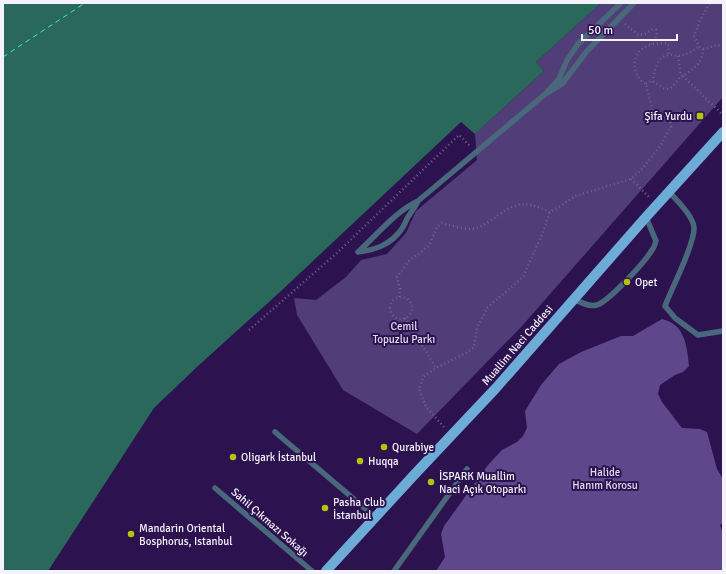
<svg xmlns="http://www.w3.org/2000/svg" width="726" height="574" viewBox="0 0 726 574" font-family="Signika,sans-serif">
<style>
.green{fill:#513d77}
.forest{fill:#5f478c}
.water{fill:#2a685c}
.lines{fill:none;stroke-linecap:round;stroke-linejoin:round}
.ferry{stroke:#3de8cb;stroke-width:1;stroke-dasharray:5 4;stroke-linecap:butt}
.path{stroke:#73628c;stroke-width:2.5;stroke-dasharray:1 3;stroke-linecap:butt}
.service{stroke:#4a687c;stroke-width:5.5}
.primary{stroke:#6cacd6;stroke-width:10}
.poi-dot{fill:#aec60c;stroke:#2c124f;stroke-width:1.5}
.labels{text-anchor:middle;stroke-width:4;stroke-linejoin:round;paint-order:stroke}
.poi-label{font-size:11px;fill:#f5f3fa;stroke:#2c124f;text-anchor:start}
.park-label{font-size:11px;fill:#e0dbef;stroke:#2c124f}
.street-label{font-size:11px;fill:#f5f3fa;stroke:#2c124f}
</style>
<rect width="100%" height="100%" fill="#2c124f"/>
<!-- green -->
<path class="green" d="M 601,3 L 723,3 L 723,97 L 522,326 L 417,434 L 343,390 L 297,315 L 294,298 L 316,300 L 346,277 L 361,260 L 387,254 L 406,233 L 416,211 L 477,160 L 475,134 L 544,71 L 536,62 Z"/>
<!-- forest -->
<path class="forest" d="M 662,319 C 685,324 687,346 689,366 L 683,372 L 675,375 L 660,385 L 658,394 L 662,402 L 682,428 L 700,429 L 707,432 L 717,469 L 723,479 L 723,523 L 720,525 L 723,534 L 723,571 L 436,571 L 445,557 L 441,534 L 444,526 L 488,465 L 502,450 L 517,442 L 523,436 L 527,428 L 525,411 L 541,385 L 559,364 L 581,352 L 621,336 L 633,336 Z"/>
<!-- water -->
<path class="water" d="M 3,3 L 601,3 L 536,62 L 544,71 L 475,134 L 461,122 L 281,291 L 198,366 L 154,408 L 48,571 L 3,571 Z"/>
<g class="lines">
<!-- ferry -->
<path class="ferry" d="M 3,57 L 85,3"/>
<!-- path -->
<path class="path" d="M 625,24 L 638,35 L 645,34 L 653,29 L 656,30 L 657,35 L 651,44
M 703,49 L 717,45 L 723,46
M 678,56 L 681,76
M 683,76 L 723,115
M 653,82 C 654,71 656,58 668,55 C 671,54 674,56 678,56 C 686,55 693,51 699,46
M 646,84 L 652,81 C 657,83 659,86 663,88 C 671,92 676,82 681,76 L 683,76 C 693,69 703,63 703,49 L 699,46 L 694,36 L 700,20 L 710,3
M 631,179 L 650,198
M390 308a11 11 0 1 1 22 0a11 11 0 1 1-22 0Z
M 399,297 L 400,289 L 397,277 L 409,261 L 429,246 L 437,227 L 442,223 C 451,225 462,229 470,229 C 477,229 484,225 490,221 C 514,204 521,198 550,212
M 405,318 L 436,368
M 249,330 L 338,252 L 459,135 L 471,147
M 444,427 L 426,407 L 419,389 L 423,377 L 436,368 L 466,353 L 474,347 L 477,328 L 487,308 L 523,277 L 543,232 L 550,212 L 562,205 L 575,196 L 631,179 L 643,168 L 660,146 L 671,127 L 670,120 L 665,115 L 652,110 L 646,84 C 637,80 632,67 636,57 C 640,46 657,41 668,44 L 669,55"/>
<!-- service -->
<path class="service" d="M 546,93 L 559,79 L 567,60 L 578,44 L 621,3
M 669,192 C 676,199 693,216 694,227 C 695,243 672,288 665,306 L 675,318 L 698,335 L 723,331
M 358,252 C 376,236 396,211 418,201 L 544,95 L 562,84 L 587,51 L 634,3
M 358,252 C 375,250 390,245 401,230 C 405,225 406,219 410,214 C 413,209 416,206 418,201
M 574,299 C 581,303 589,307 597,305 C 609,301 645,262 652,250 C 654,248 655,244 656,241 L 646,217
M 275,432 L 375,517
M 215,488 L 312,571
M 394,571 L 467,469"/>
<!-- primary -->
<path class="primary" d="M 326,571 L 414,475 L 496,388 L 646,217 L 723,132"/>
</g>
<!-- markers -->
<g class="poi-dot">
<rect x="696" y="112" width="8" height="8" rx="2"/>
<circle cx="627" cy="282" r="4"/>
<circle cx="384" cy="447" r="4"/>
<circle cx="233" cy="457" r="4"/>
<circle cx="360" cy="461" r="4"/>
<circle cx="431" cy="482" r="4"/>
<circle cx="325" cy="508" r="4"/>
<circle cx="131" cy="534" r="4"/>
</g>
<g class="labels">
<!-- poi labels -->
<g class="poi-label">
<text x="692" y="120" text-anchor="end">Şifa Yurdu</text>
<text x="635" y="286">Opet</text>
<text x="392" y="451">Qurabiye</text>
<text x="241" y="461">Oligark İstanbul</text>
<text x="368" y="465">Huqqa</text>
<text x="439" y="480">İSPARK Muallim<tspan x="439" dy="13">Naci Açık Otoparkı</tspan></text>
<text x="333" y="506">Pasha Club<tspan x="333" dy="13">İstanbul</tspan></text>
<text x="139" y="532">Mandarin Oriental<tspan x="139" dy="13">Bosphorus, Istanbul</tspan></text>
</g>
<!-- park labels -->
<g class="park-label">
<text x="404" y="330">Cemil<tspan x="404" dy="13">Topuzlu Parkı</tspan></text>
<text x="605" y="476">Halide<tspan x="605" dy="13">Hanım Korosu</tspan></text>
</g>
<!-- street labels -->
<g class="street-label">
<text transform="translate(517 345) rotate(-49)" y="4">Muallim Naci Caddesi</text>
<text transform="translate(270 522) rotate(41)" y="4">Sahil Çıkmazı Sokağı</text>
</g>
</g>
<!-- border -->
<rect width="726" height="574" fill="none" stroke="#f5f3fa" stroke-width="8"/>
<!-- scale -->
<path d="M582 34v6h95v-6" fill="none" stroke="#f5f3fa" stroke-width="2"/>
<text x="588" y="34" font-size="12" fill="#f5f3fa" stroke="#2c124f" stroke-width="3" paint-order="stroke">50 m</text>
</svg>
